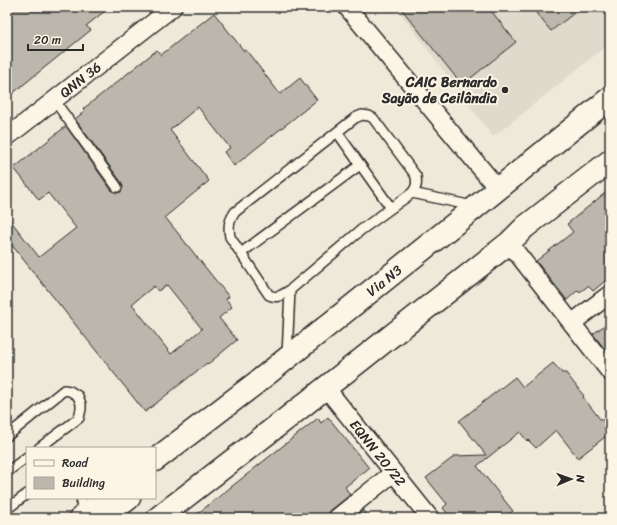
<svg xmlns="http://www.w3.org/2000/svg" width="617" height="525" viewBox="0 0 617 525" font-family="Sriracha,sans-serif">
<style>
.built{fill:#e0dacc}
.building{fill:#bcb7ac;stroke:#2b2b2b;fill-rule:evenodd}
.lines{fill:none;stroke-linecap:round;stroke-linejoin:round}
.service-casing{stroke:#2b2b2b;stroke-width:12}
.minor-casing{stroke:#2b2b2b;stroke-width:20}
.primary-casing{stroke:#2b2b2b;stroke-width:25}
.service{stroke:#fcf5e5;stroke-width:9}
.minor{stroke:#fcf5e5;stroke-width:17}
.primary{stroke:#fcf5e5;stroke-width:22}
.poi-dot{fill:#2b2b2b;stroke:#fcf5e5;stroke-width:1.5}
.labels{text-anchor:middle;stroke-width:4;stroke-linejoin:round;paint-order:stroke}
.street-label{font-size:14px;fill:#2b2b2b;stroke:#fcf5e5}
.poi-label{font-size:14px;font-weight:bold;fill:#2b2b2b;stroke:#fcf5e5;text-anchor:end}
</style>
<rect width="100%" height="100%" fill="#efe9da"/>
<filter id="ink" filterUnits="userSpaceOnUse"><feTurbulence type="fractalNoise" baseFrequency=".025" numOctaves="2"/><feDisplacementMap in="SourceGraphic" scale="8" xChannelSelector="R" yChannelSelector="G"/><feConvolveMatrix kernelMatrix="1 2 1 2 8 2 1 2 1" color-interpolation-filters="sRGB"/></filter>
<g filter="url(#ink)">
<!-- built -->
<path class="built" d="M 396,7 L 610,7 L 610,43 L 493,137 Z"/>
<!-- building -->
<path class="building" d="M 7,7 L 110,7 L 86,26 L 91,30 L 7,98 Z
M 400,7 L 488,7 L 516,42 L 462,85 Z
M 531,7 L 582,7 L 551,31 Z
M 214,13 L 244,51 L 246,50 L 280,94 L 300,78 L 317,100 L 234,166 L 224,152 L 230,148 L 198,107 L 170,130 L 209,181 L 165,217 L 229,297 L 226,299 L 232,307 L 219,318 L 237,340 L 208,364 L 207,363 L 145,412 L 7,239 L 7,216 L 39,257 L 76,228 L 48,193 L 39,200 L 14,168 L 66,126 L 112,191 L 117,193 L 121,192 L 123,187 L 122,183 L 75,119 L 85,111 L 83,109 L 157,50 L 161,55 ZM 167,285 L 202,329 L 171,354 L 132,304 L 154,286 L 158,291 Z
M 610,189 L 610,277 L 593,291 L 588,286 L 580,292 L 578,290 L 567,300 L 536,261 L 573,232 L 567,224 Z
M 610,321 L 610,356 L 593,334 Z
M 553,363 L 562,373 L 566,373 L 584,396 L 583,397 L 600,419 L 602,419 L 610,429 L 610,433 L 578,458 L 556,430 L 536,448 L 528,440 L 527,441 L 520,432 L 477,466 L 513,511 L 504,518 L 451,518 L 443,508 L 447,504 L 426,478 L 455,456 L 486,455 L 459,421 L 515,377 L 523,387 Z
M 328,417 L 369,468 L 345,487 L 350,495 L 331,510 L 328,514 L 327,518 L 192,518 L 318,418 L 321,423 Z
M 363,510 L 369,518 L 353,518 Z"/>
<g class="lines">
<defs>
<path id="service" d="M 54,100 L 117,187
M 362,115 L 369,116 L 373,118 L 416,176 C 417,184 417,187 412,193 L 361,230 L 290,290 C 282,295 277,299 269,295 L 230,237 C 228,226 229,221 235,212 L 355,118 Z
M 337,132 L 391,208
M 412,193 L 473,206
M 241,253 L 360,165
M 287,356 L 290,290
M 7,436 L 64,390 L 70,391 L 78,396 L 81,404 L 81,409 L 79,418 L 39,448
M 7,472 L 27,457
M 7,509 L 27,494
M 80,515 L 82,498"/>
<g id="minor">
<path d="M 347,7 L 498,189"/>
<path id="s1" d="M 7,137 L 173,7"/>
<path d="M 509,243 L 610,372"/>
<path d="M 572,323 L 610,294"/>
<path id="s2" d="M 326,388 L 430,518"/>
<path d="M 337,518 L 393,473"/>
</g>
<g id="primary">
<path id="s3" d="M 155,460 L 256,383 L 477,206 L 610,98"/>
<path d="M 81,518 L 106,498"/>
<path d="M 103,518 L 129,498"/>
<path d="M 158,518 L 286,419 L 509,243 L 525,227 L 610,161"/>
</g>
</defs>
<!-- service casing -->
<use href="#service" class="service-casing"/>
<!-- minor casing -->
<use href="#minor" class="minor-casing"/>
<!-- primary casing -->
<use href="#primary" class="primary-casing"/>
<!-- service -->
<use href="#service" class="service"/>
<!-- minor -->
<use href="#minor" class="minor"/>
<!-- primary -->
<use href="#primary" class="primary"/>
</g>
</g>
<!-- markers -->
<circle class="poi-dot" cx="505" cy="90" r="4"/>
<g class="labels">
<!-- street labels -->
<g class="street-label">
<text dy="5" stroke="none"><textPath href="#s1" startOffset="93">QNN 36</textPath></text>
<text dy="5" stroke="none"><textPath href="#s3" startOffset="291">Via N3</textPath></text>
<text dy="5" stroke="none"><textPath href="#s2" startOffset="83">EQNN 20/22</textPath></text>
</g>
<!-- poi labels -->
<g class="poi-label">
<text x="497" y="87">CAIC Bernardo<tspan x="497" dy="16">Sayão de Ceilândia</tspan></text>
</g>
</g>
<!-- margin -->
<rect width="617" height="525" fill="none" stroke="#fcf5e5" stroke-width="24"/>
<rect x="12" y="12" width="593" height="501" fill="none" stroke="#2b2b2b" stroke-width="1.5" filter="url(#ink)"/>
<!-- legend -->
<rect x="26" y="447" width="130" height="52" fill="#fcf5e5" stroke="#a8a49b"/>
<rect x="34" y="460" width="20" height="6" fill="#fcf5e5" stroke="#a8a49b"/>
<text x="62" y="467" font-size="12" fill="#2b2b2b">Road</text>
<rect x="34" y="477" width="20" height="12" fill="#bcb7ac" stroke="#a8a49b"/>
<text x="62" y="487" font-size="12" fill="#2b2b2b">Building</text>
<!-- north arrow -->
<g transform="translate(571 479) rotate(88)" stroke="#fcf5e5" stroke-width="3" paint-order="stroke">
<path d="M0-3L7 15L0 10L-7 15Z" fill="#2b2b2b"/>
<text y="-6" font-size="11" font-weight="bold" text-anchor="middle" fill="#2b2b2b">N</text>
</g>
<!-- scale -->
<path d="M28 44v6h55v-6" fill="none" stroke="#2b2b2b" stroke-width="2"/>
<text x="34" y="44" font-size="12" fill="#2b2b2b" stroke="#fcf5e5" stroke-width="3" paint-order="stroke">20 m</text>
</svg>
